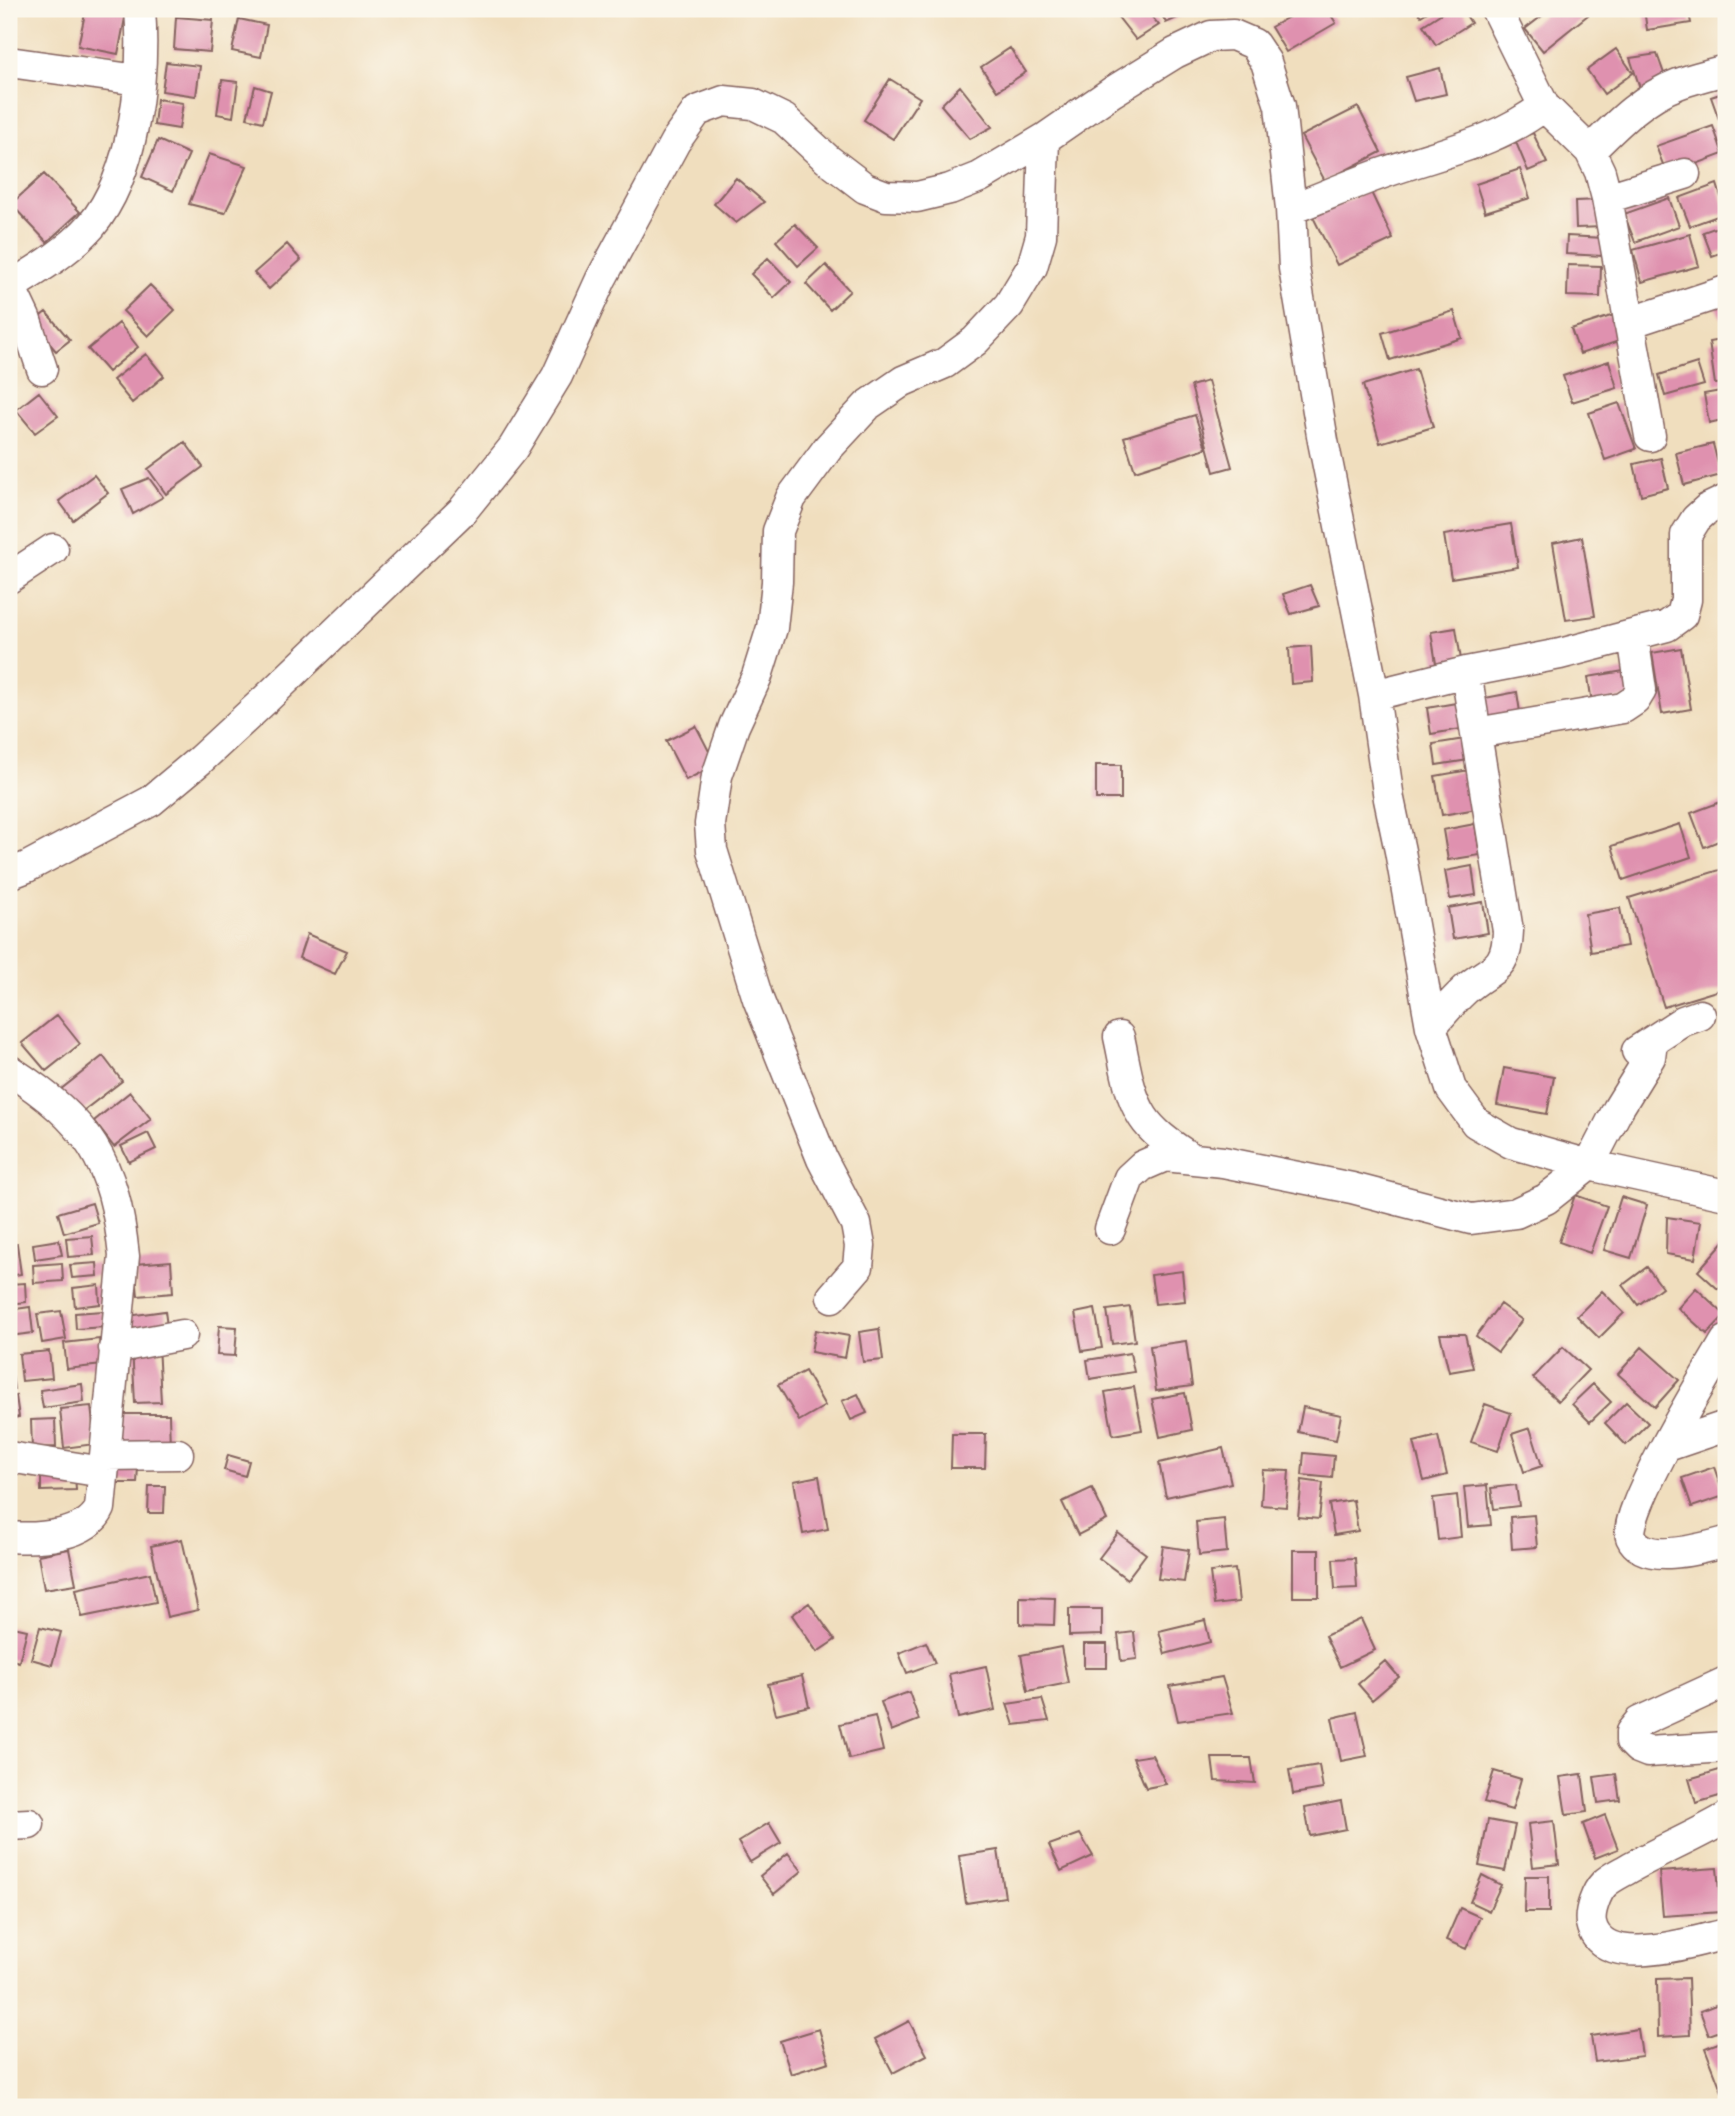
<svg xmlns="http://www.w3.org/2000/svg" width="1735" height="2116" viewBox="0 0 1735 2116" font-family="Sriracha,sans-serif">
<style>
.building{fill:#df91af}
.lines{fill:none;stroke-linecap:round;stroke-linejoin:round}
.minor-casing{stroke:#84625e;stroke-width:33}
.minor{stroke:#fff;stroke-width:30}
</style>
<rect width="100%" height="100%" fill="#fbf7ec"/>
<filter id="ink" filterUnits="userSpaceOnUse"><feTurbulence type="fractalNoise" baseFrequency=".0143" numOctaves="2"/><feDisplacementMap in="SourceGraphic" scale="14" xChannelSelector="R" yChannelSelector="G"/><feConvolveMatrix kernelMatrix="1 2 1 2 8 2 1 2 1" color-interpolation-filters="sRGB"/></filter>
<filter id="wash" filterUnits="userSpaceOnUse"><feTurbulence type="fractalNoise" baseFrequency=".00686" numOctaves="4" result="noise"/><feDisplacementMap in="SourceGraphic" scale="28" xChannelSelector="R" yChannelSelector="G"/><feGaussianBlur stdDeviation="1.57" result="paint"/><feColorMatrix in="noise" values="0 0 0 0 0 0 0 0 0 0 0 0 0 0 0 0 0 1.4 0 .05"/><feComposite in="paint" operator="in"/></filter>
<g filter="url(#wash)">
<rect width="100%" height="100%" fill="#f0debe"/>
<g id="blocks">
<!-- building -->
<path class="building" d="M 86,9 L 106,9 L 126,13 L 118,54 L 78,46 Z
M 1131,9 L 1145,9 L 1159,25 L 1136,40 L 1118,17 Z
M 1159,9 L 1197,9 L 1166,23 Z
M 1303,9 L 1327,9 L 1336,23 L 1286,52 L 1271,27 Z
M 1416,9 L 1432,9 L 1421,16 Z
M 1448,9 L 1462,9 L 1471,23 L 1436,45 L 1423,25 Z
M 1551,9 L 1591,9 L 1593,11 L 1543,51 L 1525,29 Z
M 1644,9 L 1688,9 L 1691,23 L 1647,30 Z
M 176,17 L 213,20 L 210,52 L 174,49 Z
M 239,19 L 267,25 L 261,57 L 232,51 Z
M 1010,48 L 1026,72 L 997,91 L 981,67 Z
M 1616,49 L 1633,73 L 1604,94 L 1587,70 Z
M 1657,54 L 1673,99 L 1647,109 L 1630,58 Z
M 166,62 L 200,66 L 196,96 L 162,91 Z
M 1440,68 L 1446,94 L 1414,101 L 1406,77 Z
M 890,79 L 920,98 L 893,139 L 864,120 Z
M 222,80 L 238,82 L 233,117 L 217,114 Z
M 255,86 L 271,91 L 263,122 L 247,118 Z
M 960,86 L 992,127 L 970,139 L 941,105 Z
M 1726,92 L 1726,139 L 1711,97 Z
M 157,99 L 183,103 L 179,129 L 154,125 Z
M 1358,107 L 1381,152 L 1325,181 L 1301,136 Z
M 1713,126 L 1723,154 L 1667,175 L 1656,146 Z
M 1533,133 L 1547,163 L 1528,171 L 1515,140 Z
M 158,140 L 189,154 L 173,191 L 142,177 Z
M 209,154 L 247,166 L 225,213 L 189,204 Z
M 1520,169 L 1530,198 L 1485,212 L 1476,184 Z
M 44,174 L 80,212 L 47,242 L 11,204 Z
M 736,178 L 764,202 L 736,223 L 714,204 Z
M 1717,184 L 1726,213 L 1690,226 L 1679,198 Z
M 1370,190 L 1393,239 L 1337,265 L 1313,217 Z
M 1669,198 L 1679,226 L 1635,242 L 1624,214 Z
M 1602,200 L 1604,227 L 1576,228 L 1575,201 Z
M 795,224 L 818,248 L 798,266 L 776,241 Z
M 1726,224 L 1726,251 L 1712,256 L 1703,232 Z
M 1690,234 L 1699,266 L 1642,282 L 1633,250 Z
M 1567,236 L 1604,238 L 1603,256 L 1566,254 Z
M 287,244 L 301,260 L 269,289 L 254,273 Z
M 768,258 L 791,282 L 774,298 L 751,274 Z
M 826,265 L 850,291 L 830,310 L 806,284 Z
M 1568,265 L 1601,266 L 1600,297 L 1567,296 Z
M 150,285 L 175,310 L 148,336 L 123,311 Z
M 1726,294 L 1726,326 L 1710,297 Z
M 1454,311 L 1462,338 L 1390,360 L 1382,333 Z
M 46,312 L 70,340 L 56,351 L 32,323 Z
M 1614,315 L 1622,340 L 1580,354 L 1571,329 Z
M 119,323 L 138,347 L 108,372 L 88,349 Z
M 1726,339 L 1726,383 L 1715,384 L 1709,342 Z
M 146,354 L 164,376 L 132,403 L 113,380 Z
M 1609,361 L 1617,388 L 1572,402 L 1563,376 Z
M 1697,363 L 1704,385 L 1665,396 L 1659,375 Z
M 1416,369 L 1433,427 L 1380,443 L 1363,385 Z
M 1208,381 L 1232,467 L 1214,472 L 1191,386 Z
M 1726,390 L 1726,419 L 1709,423 L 1704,394 Z
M 39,392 L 58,416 L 35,433 L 16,410 Z
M 1619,403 L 1636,449 L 1605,460 L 1589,413 Z
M 1195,415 L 1206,448 L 1135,471 L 1124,437 Z
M 185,442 L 203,467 L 166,494 L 148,469 Z
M 1713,444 L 1721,475 L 1684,485 L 1676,453 Z
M 1661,458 L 1668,488 L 1641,495 L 1634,464 Z
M 94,475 L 108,493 L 73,520 L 59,501 Z
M 149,478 L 163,497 L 133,514 L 122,489 Z
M 1511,524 L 1518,567 L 1451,578 L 1444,535 Z
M 1582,537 L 1595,616 L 1566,620 L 1553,543 Z
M 1310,585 L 1319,606 L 1291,614 L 1283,594 Z
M 1456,628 L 1462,666 L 1437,670 L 1431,632 Z
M 1311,646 L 1313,682 L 1291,684 L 1289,648 Z
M 1681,648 L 1691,709 L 1662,714 L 1652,653 Z
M 1630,670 L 1634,696 L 1592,703 L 1588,677 Z
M 1517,692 L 1521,719 L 1489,724 L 1485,698 Z
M 1462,702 L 1467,728 L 1431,734 L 1427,708 Z
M 696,726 L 716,765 L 686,780 L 666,741 Z
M 1471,738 L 1475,759 L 1436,765 L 1433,744 Z
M 1096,765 L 1121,765 L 1121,799 L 1096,799 Z
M 1475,769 L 1482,808 L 1442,815 L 1435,776 Z
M 1726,800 L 1726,838 L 1704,847 L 1691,813 Z
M 1475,824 L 1480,855 L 1448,860 L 1443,830 Z
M 1680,824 L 1691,857 L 1623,880 L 1612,846 Z
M 1472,866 L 1476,895 L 1450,899 L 1445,871 Z
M 1726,868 L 1726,988 L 1664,1007 L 1629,898 Z
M 1483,902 L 1488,933 L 1453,939 L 1448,908 Z
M 1620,908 L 1627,946 L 1591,952 L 1585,914 Z
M 307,934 L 347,951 L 335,974 L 299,958 Z
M 57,1015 L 80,1044 L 46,1071 L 22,1043 Z
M 103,1056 L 122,1081 L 79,1114 L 60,1090 Z
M 1504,1068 L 1554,1077 L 1547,1114 L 1497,1105 Z
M 130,1092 L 151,1119 L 114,1147 L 94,1121 Z
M 148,1133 L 156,1149 L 129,1162 L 121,1146 Z
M 1575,1195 L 1607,1206 L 1590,1253 L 1559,1242 Z
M 1621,1197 L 1647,1205 L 1631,1258 L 1604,1250 Z
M 92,1203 L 98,1223 L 64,1233 L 58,1213 Z
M 1667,1217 L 1701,1222 L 1695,1259 L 1666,1254 Z
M 92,1236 L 94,1255 L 68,1257 L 66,1238 Z
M 1726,1239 L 1726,1280 L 1718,1289 L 1698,1271 Z
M 59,1240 L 62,1255 L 35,1259 L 33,1244 Z
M 17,1244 L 21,1274 L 9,1276 L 9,1245 Z
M 171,1261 L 173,1293 L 138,1296 L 135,1264 Z
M 62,1263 L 63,1281 L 34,1283 L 33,1265 Z
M 97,1263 L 98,1276 L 72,1278 L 70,1265 Z
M 1647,1267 L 1662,1287 L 1638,1305 L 1623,1285 Z
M 1182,1271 L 1185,1301 L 1155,1304 L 1151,1275 Z
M 25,1283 L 26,1302 L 9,1304 L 9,1284 Z
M 99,1285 L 100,1304 L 75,1307 L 73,1288 Z
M 1696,1288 L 1725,1315 L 1707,1334 L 1678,1308 Z
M 1602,1291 L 1624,1313 L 1599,1338 L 1577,1316 Z
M 1500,1304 L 1522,1320 L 1498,1352 L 1476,1336 Z
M 30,1307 L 33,1333 L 9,1336 L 9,1310 Z
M 1130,1307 L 1135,1341 L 1112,1344 L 1107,1310 Z
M 1095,1309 L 1102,1348 L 1082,1351 L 1075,1313 Z
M 61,1311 L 66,1339 L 42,1343 L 37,1314 Z
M 103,1311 L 104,1327 L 76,1329 L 75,1313 Z
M 165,1311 L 168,1334 L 132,1339 L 128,1316 Z
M 219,1326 L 237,1327 L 235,1356 L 217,1355 Z
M 879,1329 L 883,1360 L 863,1362 L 859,1332 Z
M 815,1330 L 849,1336 L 845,1358 L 811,1352 Z
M 1440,1334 L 1465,1334 L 1473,1368 L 1449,1372 Z
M 99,1339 L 102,1365 L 67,1369 L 64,1343 Z
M 1186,1341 L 1192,1386 L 1156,1391 L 1150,1346 Z
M 158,1344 L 161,1402 L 135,1403 L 132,1346 Z
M 1563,1347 L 1588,1370 L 1558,1401 L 1533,1378 Z
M 1642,1347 L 1679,1380 L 1655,1407 L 1618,1374 Z
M 49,1351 L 52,1378 L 22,1381 L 19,1354 Z
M 1130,1353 L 1134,1372 L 1090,1379 L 1087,1360 Z
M 10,1361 L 14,1389 L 9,1390 L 9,1362 Z
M 805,1371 L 825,1406 L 799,1421 L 778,1385 Z
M 82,1384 L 84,1402 L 43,1408 L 40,1390 Z
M 1593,1384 L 1611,1402 L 1590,1422 L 1572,1404 Z
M 1134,1387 L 1142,1430 L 1113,1435 L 1105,1392 Z
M 1185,1393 L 1192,1430 L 1160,1437 L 1152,1399 Z
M 858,1394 L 867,1413 L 851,1420 L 842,1401 Z
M 16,1396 L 19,1417 L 9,1419 L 9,1397 Z
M 1626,1402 L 1648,1423 L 1626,1445 L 1605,1423 Z
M 1485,1404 L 1511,1413 L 1498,1451 L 1471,1442 Z
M 91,1406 L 95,1444 L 64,1448 L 60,1409 Z
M 1303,1407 L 1341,1415 L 1336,1440 L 1298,1432 Z
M 121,1414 L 169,1414 L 170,1448 L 122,1449 Z
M 55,1419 L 56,1447 L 32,1448 L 31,1420 Z
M 1530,1428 L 1542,1466 L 1524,1472 L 1512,1434 Z
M 952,1434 L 986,1434 L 985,1468 L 951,1468 Z
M 1438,1436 L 1447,1475 L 1424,1481 L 1414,1442 Z
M 1223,1448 L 1231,1483 L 1166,1497 L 1159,1463 Z
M 1304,1453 L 1334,1456 L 1332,1478 L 1302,1475 Z
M 228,1455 L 249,1461 L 245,1476 L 224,1470 Z
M 117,1465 L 138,1466 L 137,1483 L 116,1483 Z
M 1714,1467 L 1724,1496 L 1692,1507 L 1682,1478 Z
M 1263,1470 L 1289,1471 L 1286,1507 L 1261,1505 Z
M 41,1475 L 75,1475 L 76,1490 L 41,1491 Z
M 819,1476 L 828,1529 L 803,1534 L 794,1481 Z
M 1302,1480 L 1323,1483 L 1319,1519 L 1298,1517 Z
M 1487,1485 L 1491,1525 L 1468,1527 L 1464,1487 Z
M 1516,1485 L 1519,1506 L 1494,1509 L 1491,1488 Z
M 149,1486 L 165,1486 L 164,1513 L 148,1513 Z
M 1092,1488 L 1107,1520 L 1078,1535 L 1062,1502 Z
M 1457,1495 L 1461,1537 L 1438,1540 L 1433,1498 Z
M 1353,1500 L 1358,1531 L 1334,1535 L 1329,1504 Z
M 1534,1515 L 1537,1547 L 1512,1549 L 1510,1517 Z
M 1224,1519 L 1227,1552 L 1199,1555 L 1196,1522 Z
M 1118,1533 L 1146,1554 L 1127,1579 L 1099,1558 Z
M 182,1539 L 198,1610 L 167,1617 L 151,1546 Z
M 1163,1546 L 1189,1550 L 1184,1582 L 1158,1579 Z
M 69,1549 L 76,1584 L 44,1589 L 38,1555 Z
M 1293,1550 L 1319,1550 L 1319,1597 L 1293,1597 Z
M 1355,1558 L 1357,1588 L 1335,1589 L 1333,1559 Z
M 1235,1569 L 1239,1602 L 1214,1605 L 1210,1572 Z
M 150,1573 L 156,1602 L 82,1617 L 76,1589 Z
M 1020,1597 L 1055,1598 L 1054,1625 L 1020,1624 Z
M 809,1603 L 835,1640 L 817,1652 L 792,1615 Z
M 1069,1609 L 1102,1609 L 1102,1635 L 1069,1636 Z
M 1361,1619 L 1375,1650 L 1340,1667 L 1325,1636 Z
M 1205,1620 L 1210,1642 L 1165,1654 L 1159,1631 Z
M 9,1626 L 27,1630 L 19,1662 L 9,1659 Z
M 40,1627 L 61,1632 L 52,1665 L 31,1659 Z
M 1134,1632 L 1137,1659 L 1121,1661 L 1118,1634 Z
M 926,1642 L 935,1663 L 907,1673 L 899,1653 Z
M 1084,1644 L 1107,1644 L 1107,1668 L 1084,1668 Z
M 1061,1647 L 1068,1683 L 1028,1691 L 1021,1655 Z
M 1385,1661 L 1399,1677 L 1372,1700 L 1358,1684 Z
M 986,1666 L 995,1710 L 958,1718 L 949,1674 Z
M 802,1676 L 809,1706 L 776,1714 L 768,1684 Z
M 1222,1677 L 1233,1713 L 1178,1721 L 1170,1686 Z
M 909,1692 L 919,1720 L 891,1731 L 881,1702 Z
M 1042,1699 L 1049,1721 L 1014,1725 L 1007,1704 Z
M 1357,1712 L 1367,1756 L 1341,1761 L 1332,1718 Z
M 875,1716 L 883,1751 L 849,1759 L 840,1724 Z
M 1152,1755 L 1166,1784 L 1146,1788 L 1133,1758 Z
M 1212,1758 L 1251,1758 L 1255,1783 L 1215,1781 Z
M 1319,1765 L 1323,1789 L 1293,1794 L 1289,1770 Z
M 1726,1768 L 1726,1794 L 1696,1803 L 1689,1779 Z
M 1494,1771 L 1521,1779 L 1512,1810 L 1484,1802 Z
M 1582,1774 L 1587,1812 L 1566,1815 L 1560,1777 Z
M 1616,1774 L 1620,1800 L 1598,1803 L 1594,1777 Z
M 1341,1801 L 1346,1829 L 1310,1836 L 1305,1808 Z
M 1605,1815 L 1618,1849 L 1595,1858 L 1583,1824 Z
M 1488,1820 L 1515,1825 L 1505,1871 L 1479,1866 Z
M 1554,1821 L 1559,1864 L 1533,1867 L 1528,1824 Z
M 769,1823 L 781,1843 L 750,1862 L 738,1842 Z
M 1080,1834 L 1093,1856 L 1061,1871 L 1049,1845 Z
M 998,1850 L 1005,1897 L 966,1903 L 959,1856 Z
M 788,1853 L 802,1871 L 774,1894 L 760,1876 Z
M 1717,1868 L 1721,1912 L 1663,1916 L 1659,1872 Z
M 1482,1875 L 1501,1885 L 1489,1911 L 1470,1902 Z
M 1525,1876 L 1549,1876 L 1549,1912 L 1524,1912 Z
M 1460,1908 L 1480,1917 L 1466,1949 L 1446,1940 Z
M 1688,1978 L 1690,2035 L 1658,2037 L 1657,1979 Z
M 1726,2001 L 1726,2029 L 1709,2035 L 1700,2011 Z
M 909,2021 L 927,2055 L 893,2073 L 875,2039 Z
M 819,2029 L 829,2062 L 791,2074 L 780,2041 Z
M 1638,2029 L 1642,2056 L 1595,2062 L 1591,2036 Z
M 1726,2040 L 1726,2102 L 1705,2048 Z"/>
</g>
</g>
<g filter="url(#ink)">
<use href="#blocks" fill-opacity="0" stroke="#84625e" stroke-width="2"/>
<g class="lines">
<defs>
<path id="minor" d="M 1496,9 L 1544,106 L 1590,151 L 1600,172 L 1607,198 L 1650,436
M 9,62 L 138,80
M 1590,151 C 1616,125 1643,97 1678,84 C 1694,78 1710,74 1726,70
M 1607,198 L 1685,174
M 1291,209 C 1323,197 1354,183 1386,172 C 1442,152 1496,143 1544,106
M 10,286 L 25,318 L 42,369
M 9,287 C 37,270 69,251 91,226 C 135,174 145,74 140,9
M 1629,323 L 1726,291
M 9,578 L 53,549
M 1374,695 L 1466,672 L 1560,654 L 1667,626 L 1682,615 L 1686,600 L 1686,535 L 1696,519 L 1707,509 L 1726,500
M 1476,733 L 1623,708 L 1635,700 L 1641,690 L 1633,636
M 9,874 L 27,867 L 151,801 L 200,760 L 266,699 L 463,510 L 513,448 L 557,376 L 601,279 L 675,142 L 697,111 L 724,101 L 753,104 L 784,119 L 827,159 L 865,188 L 886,196 L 917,197 L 950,189 L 980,177 L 1044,139 L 1112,92 L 1175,53 L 1211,36 L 1233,35 L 1254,44 L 1266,62 L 1280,106 L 1291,209 L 1294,268 L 1323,441 L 1374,695 L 1389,799 L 1400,851 L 1431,1027 L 1451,1089 L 1476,1123 L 1511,1143 L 1589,1165 L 1726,1195
M 1431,1027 C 1442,1014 1452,1002 1465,990 C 1490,967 1507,972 1508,931 L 1466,672
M 1119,1037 C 1125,1063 1128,1094 1143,1117 C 1154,1134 1173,1146 1189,1157
M 1637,1051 L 1683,1021 L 1700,1015
M 9,1070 C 89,1122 114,1160 124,1256 L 100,1508 C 87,1537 37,1539 9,1537
M 1110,1229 L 1129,1178 L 1142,1166 L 1165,1156 L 1223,1162 L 1352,1188 L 1471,1219 L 1516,1213 L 1546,1199 L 1589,1165 L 1618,1109 L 1650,1057 L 1652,1042
M 832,1297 L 858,1267 L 860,1246 L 856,1224 L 822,1159 L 758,999 L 712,850 L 710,824 L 717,776 L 734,726 L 757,676 L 772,628 L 777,582 L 778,531 L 791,498 L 828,448 L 868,405 L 903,381 L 945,363 L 975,341 L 1009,305 L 1032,267 L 1041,236 L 1044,139
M 1726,1341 C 1710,1368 1621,1514 1631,1537 C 1644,1566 1704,1548 1726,1542
M 114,1348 L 182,1335
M 1667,1446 L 1726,1426
M 105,1455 L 178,1454
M 9,1457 L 103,1472
M 1726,1682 L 1639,1722 L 1631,1732 L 1631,1741 L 1638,1748 L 1648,1752 L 1726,1747
M 1726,1818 C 1695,1836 1662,1850 1631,1867 C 1623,1872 1611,1877 1604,1884 C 1596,1892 1589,1912 1591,1923 C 1601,1973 1695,1941 1726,1934
M 9,1825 L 29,1824"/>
</defs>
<!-- minor casing -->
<use href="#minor" class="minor-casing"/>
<!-- minor -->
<use href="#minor" class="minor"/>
</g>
</g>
<!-- margin -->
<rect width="1735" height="2116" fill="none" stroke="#fbf7ec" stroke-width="35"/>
</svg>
